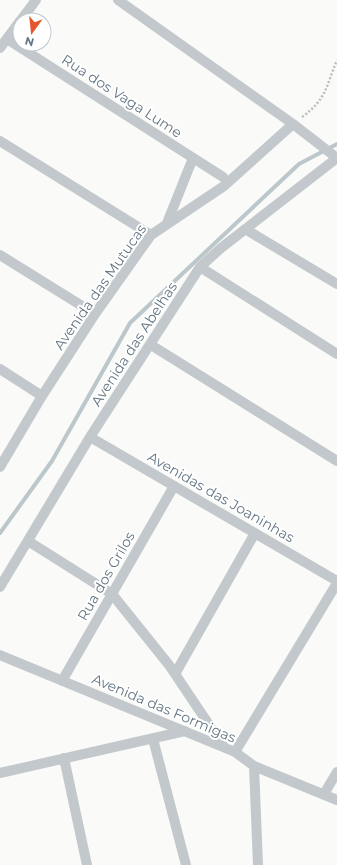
<svg xmlns="http://www.w3.org/2000/svg" width="337" height="865" viewBox="0 0 337 865" font-family="Montserrat,sans-serif">
<style>
.lines{fill:none;stroke-linecap:round;stroke-linejoin:round}
.stream{stroke:#bbc7cb;stroke-width:4}
.path{stroke:#bbbfc2;stroke-width:2.5;stroke-dasharray:2 2;stroke-linecap:butt}
.street{stroke:#c3c8cc;stroke-width:10}
.labels{text-anchor:middle;stroke-width:4;stroke-linejoin:round;paint-order:stroke}
.street-label{font-size:14px;fill:#657683;stroke:#fff}
</style>
<rect width="100%" height="100%" fill="#fafaf8"/>
<g class="lines">
<!-- stream -->
<path class="stream" d="M 0,533 L 52,461 L 130,323 L 299,164 L 337,144"/>
<!-- path -->
<path class="path" d="M 302,117 C 327,99 326,86 337,60"/>
<!-- street -->
<path class="street" d="M 118,0 L 293,124 L 337,158
M 21,20 L 36,0
M 7,39 L 223,177
M 0,48 L 20,21
M 0,141 L 151,235
M 167,223 L 193,158
M 245,229 L 337,284
M 0,255 L 95,314
M 200,267 L 337,354
M 151,345 L 337,461
M 0,369 L 42,396
M 90,437 L 337,581
M 0,467 L 42,396 L 95,314 L 151,235 L 224,186 L 293,124
M 28,541 L 112,594 L 169,665 L 224,747
M 0,587 L 90,437 L 200,267 L 221,248 L 337,158
M 0,655 L 235,752 L 254,766 L 337,800
M 175,674 L 255,533
M 62,681 L 174,486
M 153,739 L 186,865
M 235,752 L 337,583
M 64,758 L 87,865
M 254,766 L 258,865
M 0,773 L 185,731
M 324,794 L 337,772"/>
</g>
<g class="labels">
<!-- street labels -->
<g class="street-label">
<text transform="translate(122 96) rotate(33)" y="5">Rua dos Vaga Lume</text>
<text transform="translate(100 287) rotate(-55)" y="5">Avenida das Mutucas</text>
<text transform="translate(134 344) rotate(-57)" y="5">Avenida das Abelhas</text>
<text transform="translate(221 497) rotate(30)" y="5">Avenidas das Joaninhas</text>
<text transform="translate(106 576) rotate(-60)" y="5">Rua dos Grilos</text>
<text transform="translate(164 708) rotate(23)" y="5">Avenida das Formigas</text>
</g>
</g>
<!-- north arrow -->
<g transform="translate(32 32) rotate(195)"><circle r="19" fill="#ffffff" stroke="#c1c8cd"/>
<path d="M0-3L7 15L0 10L-7 15Z" fill="#e4572e"/>
<text y="-6" font-size="11" font-weight="bold" text-anchor="middle" fill="#657683">N</text>
</g>
</svg>
